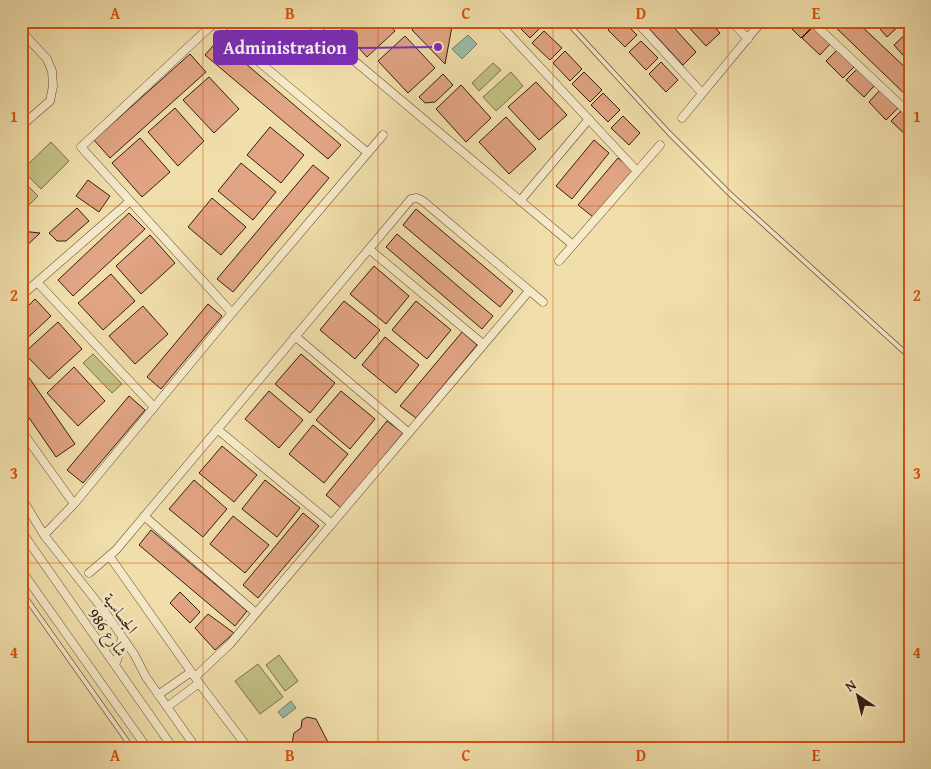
<svg xmlns="http://www.w3.org/2000/svg" width="931" height="769" viewBox="0 0 931 769" font-family="'Gentium Book Plus',Amiri,serif">
<style>
.green{fill:#c2c083;stroke:#7b6e4a}
.water{fill:#9bbda9;stroke:#727d6d}
.building{fill:#e1a484;stroke:#341d12}
.lines{fill:none;stroke-linecap:round;stroke-linejoin:round}
.lane-casing{stroke:#634e38;stroke-width:5.5}
.street-casing{stroke:#634e38;stroke-width:9}
.lane{stroke:#f6eac8;stroke-width:4}
.street{stroke:#f6eac8;stroke-width:8}
.grid{fill:none;stroke:#d6530d;stroke-width:1;stroke-opacity:0.55}
.labels{text-anchor:middle;stroke-width:5;stroke-linejoin:round;paint-order:stroke}
.street-label{font-size:16px;fill:#341d12;stroke:#f6eac8}
.leader{fill:none;stroke:#7b2cbf;stroke-width:2}
.callout-dot{fill:#7b2cbf;stroke:#f6eac8;stroke-width:2}
.callout{fill:#7b2cbf;stroke:#7b2cbf;stroke-width:2}
.callout-label{font-size:18px;text-anchor:middle;font-weight:bold;fill:#fff}
.neatline{fill:none;stroke:#d6530d;stroke-width:2}
.grid-label{font-size:16px;text-anchor:middle;font-weight:bold;fill:#d6530d}
</style>
<rect width="100%" height="100%" fill="#f1dfab"/>
<filter id="stains"><feTurbulence type="fractalNoise" baseFrequency=".004" numOctaves="4"/><feColorMatrix values="0 0 0 0 .2 0 0 0 0 .09 0 0 0 0 .02 0 0 0 .5 -.17"/></filter>
<radialGradient id="worn" r=".72"><stop offset=".6" stop-color="#630" stop-opacity="0"/><stop offset="1" stop-color="#630" stop-opacity=".3"/></radialGradient>
<!-- green -->
<path class="green" d="M 493,63 L 501,70 L 479,91 L 472,83 Z
M 511,72 L 523,86 L 496,111 L 483,97 Z
M 51,142 L 69,161 L 41,189 L 22,170 Z
M 21,179 L 38,196 L 24,210 L 21,207 Z
M 93,354 L 122,384 L 112,393 L 83,363 Z
M 279,655 L 298,681 L 285,691 L 266,665 Z
M 258,664 L 283,697 L 260,714 L 235,681 Z"/>
<!-- water -->
<path class="water" d="M 468,35 L 477,44 L 462,59 L 452,49 Z
M 291,701 L 296,708 L 283,718 L 278,712 Z"/>
<!-- building -->
<path class="building" d="M 340,21 L 386,21 L 395,31 L 367,57 L 337,24 Z
M 398,21 L 409,21 L 403,27 Z
M 421,21 L 453,21 L 445,64 L 412,30 Z
M 513,21 L 537,21 L 542,26 L 530,38 Z
M 616,21 L 623,21 L 637,35 L 625,47 L 608,30 Z
M 642,21 L 668,21 L 696,52 L 683,65 Z
M 683,21 L 709,21 L 720,33 L 706,46 Z
M 784,21 L 808,21 L 813,26 L 801,38 Z
M 829,21 L 856,21 L 910,72 L 910,99 Z
M 873,21 L 904,21 L 887,37 Z
M 814,26 L 831,43 L 820,55 L 802,38 Z
M 910,30 L 910,63 L 894,45 Z
M 544,31 L 562,48 L 550,60 L 532,43 Z
M 405,36 L 435,68 L 408,93 L 378,61 Z
M 218,40 L 341,145 L 328,159 L 205,55 Z
M 641,41 L 658,58 L 646,70 L 629,52 Z
M 838,49 L 855,66 L 843,78 L 826,61 Z
M 565,51 L 582,69 L 570,81 L 553,63 Z
M 190,54 L 206,72 L 110,158 L 94,140 Z
M 661,62 L 678,80 L 666,92 L 649,74 Z
M 858,68 L 875,85 L 864,97 L 846,80 Z
M 584,72 L 602,90 L 590,102 L 572,84 Z
M 443,74 L 453,85 L 435,102 L 425,103 L 419,97 Z
M 209,77 L 239,109 L 214,133 L 183,100 Z
M 536,82 L 567,115 L 539,140 L 508,107 Z
M 461,85 L 491,118 L 466,142 L 436,109 Z
M 880,90 L 898,108 L 886,120 L 869,102 Z
M 603,93 L 620,110 L 608,122 L 591,105 Z
M 175,108 L 204,141 L 178,166 L 148,132 Z
M 903,109 L 910,116 L 909,138 L 891,121 Z
M 623,116 L 640,133 L 629,145 L 611,128 Z
M 506,117 L 536,149 L 509,174 L 479,142 Z
M 270,127 L 304,155 L 281,183 L 247,155 Z
M 140,138 L 170,172 L 142,197 L 112,163 Z
M 594,140 L 609,153 L 572,199 L 556,186 Z
M 618,158 L 633,170 L 593,217 L 578,205 Z
M 241,163 L 276,192 L 253,220 L 218,191 Z
M 313,165 L 329,178 L 233,292 L 217,279 Z
M 88,180 L 110,196 L 99,212 L 76,196 Z
M 212,198 L 246,227 L 221,255 L 188,227 Z
M 77,208 L 89,221 L 66,241 L 57,241 L 49,233 Z
M 416,209 L 513,291 L 500,307 L 403,225 Z
M 129,213 L 145,229 L 73,296 L 58,280 Z
M 21,231 L 40,233 L 21,251 Z
M 397,234 L 493,316 L 482,329 L 386,247 Z
M 150,235 L 175,263 L 141,294 L 116,266 Z
M 374,266 L 409,296 L 386,324 L 350,294 Z
M 111,274 L 135,301 L 103,330 L 78,303 Z
M 35,299 L 51,316 L 21,344 L 21,313 Z
M 344,301 L 380,330 L 355,359 L 320,330 Z
M 416,301 L 451,330 L 427,359 L 392,330 Z
M 208,304 L 222,316 L 161,389 L 147,377 Z
M 143,306 L 168,334 L 135,364 L 109,336 Z
M 58,322 L 82,349 L 49,379 L 24,353 Z
M 462,332 L 477,345 L 416,418 L 400,406 Z
M 385,337 L 419,365 L 396,393 L 362,365 Z
M 301,354 L 335,383 L 310,413 L 275,384 Z
M 21,366 L 75,444 L 56,457 L 21,406 Z
M 74,367 L 105,401 L 78,426 L 47,393 Z
M 269,391 L 303,420 L 279,448 L 245,419 Z
M 341,391 L 375,419 L 350,449 L 316,420 Z
M 129,396 L 145,410 L 83,483 L 67,470 Z
M 387,421 L 403,433 L 341,508 L 326,495 Z
M 313,425 L 348,454 L 324,483 L 289,454 Z
M 222,446 L 257,475 L 234,502 L 199,473 Z
M 194,480 L 227,509 L 203,537 L 169,509 Z
M 265,480 L 300,508 L 277,537 L 242,509 Z
M 303,513 L 319,526 L 258,598 L 243,585 Z
M 233,516 L 269,545 L 245,573 L 210,544 Z
M 151,530 L 247,611 L 235,626 L 139,545 Z
M 180,592 L 200,612 L 190,623 L 170,603 Z
M 208,614 L 234,633 L 215,650 L 195,628 Z
M 307,717 L 316,719 L 330,746 L 327,748 L 291,748 L 294,733 L 301,728 L 302,720 Z"/>
<g class="lines">
<defs>
<path id="lane" d="M 566,21 L 669,133 L 730,194 L 910,357
M 21,591 L 132,748"/>
<path id="street" d="M 210,21 L 368,153
M 307,21 L 573,245
M 497,21 L 637,171
M 636,21 L 702,93
M 731,21 L 748,39
M 811,21 L 910,114
M 213,24 L 81,147 L 232,313
M 21,31 L 47,59 L 52,71 L 53,86 L 50,101 L 21,126
M 682,118 L 762,21
M 520,201 L 589,119
M 369,249 L 483,344
M 559,261 L 660,145
M 37,282 L 154,407
M 21,296 L 129,202
M 295,336 L 409,433
M 217,429 L 332,524
M 21,430 L 74,504
M 21,497 L 44,535 L 105,612 L 134,654 L 146,677 L 196,748
M 144,516 L 256,613
M 21,531 L 173,748
M 44,535 L 74,504 L 232,313 L 383,135
M 110,557 L 199,683 L 248,748
M 21,570 L 147,748
M 89,573 L 116,550 L 411,199 L 417,198 L 423,201 L 543,302
M 115,665 L 118,657 L 122,637
M 195,677 L 230,644 L 529,291
M 158,695 L 191,672
M 167,707 L 199,683"/>
</defs>
<!-- lane casing -->
<use href="#lane" class="lane-casing"/>
<!-- street casing -->
<use href="#street" class="street-casing"/>
<!-- lane -->
<use href="#lane" class="lane"/>
<!-- street -->
<use href="#street" class="street"/>
</g>
<!-- grid -->
<path class="grid" d="M 203,21 L 203,748M 378,21 L 378,748M 553,21 L 553,748M 728,21 L 728,748M 21,206 L 910,206M 21,384 L 910,384M 21,563 L 910,563"/>
<g class="labels">
<!-- street labels -->
<g class="street-label">
<text transform="translate(121 613) rotate(54)" y="6">الجساسية</text>
<text transform="translate(108 632) rotate(55)" y="6">شارع 986</text>
</g>
</g>
<!-- callouts -->
<path class="leader" d="M438 47L357 48"/>
<circle class="callout-dot" cx="438" cy="47" r="5"/>
<rect class="callout" x="214" y="31" width="143" height="33" rx="5"/>
<g class="callout-label">
<text x="285" y="54">Administration</text>
</g>
<!-- margin -->
<rect width="931" height="769" fill="none" stroke="#f1dfab" stroke-width="55"/>
<!-- north arrow -->
<g transform="translate(858 696) rotate(325)" stroke="#f6eac8" stroke-width="4" paint-order="stroke">
<path d="M0-4L9 19L0 12L-9 19Z" fill="#341d12"/>
<text y="-8" font-size="14" font-weight="bold" text-anchor="middle" fill="#341d12">N</text>
</g>
<rect x="28" y="28" width="876" height="714" class="neatline"/>
<g class="grid-label">
<text x="115" y="19">A</text>
<text x="290" y="19">B</text>
<text x="466" y="19">C</text>
<text x="641" y="19">D</text>
<text x="816" y="19">E</text>
<text x="14" y="122">1</text>
<text x="917" y="122">1</text>
<text x="14" y="301">2</text>
<text x="917" y="301">2</text>
<text x="14" y="479">3</text>
<text x="917" y="479">3</text>
<text x="14" y="658">4</text>
<text x="917" y="658">4</text>
<text x="115" y="761">A</text>
<text x="290" y="761">B</text>
<text x="466" y="761">C</text>
<text x="641" y="761">D</text>
<text x="816" y="761">E</text>
</g>
<rect width="100%" height="100%" filter="url(#stains)"/>
<rect width="100%" height="100%" fill="url(#worn)"/>
</svg>
